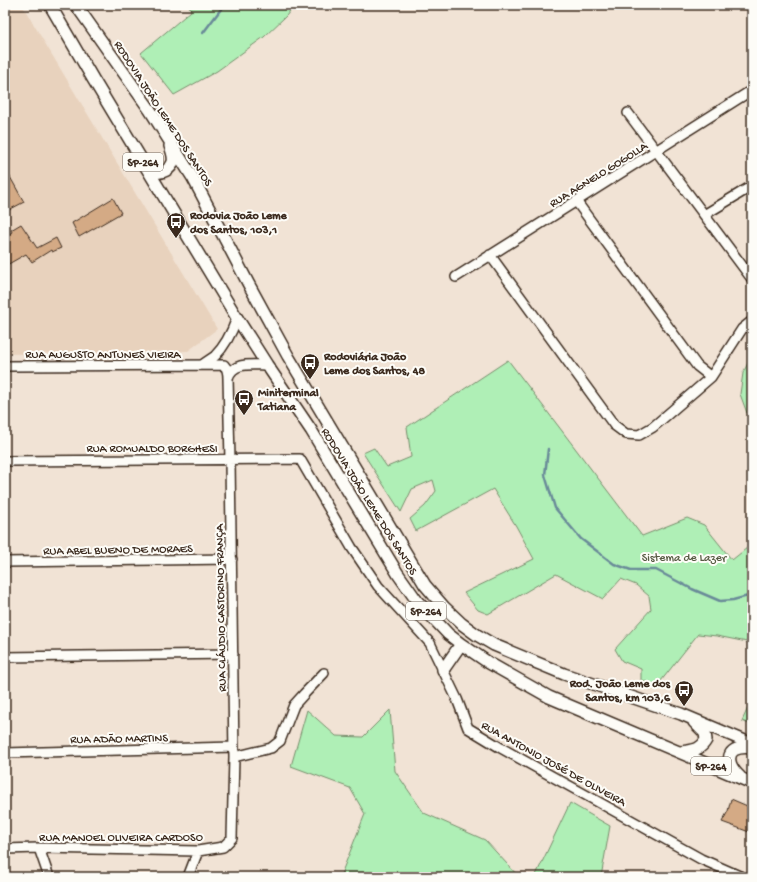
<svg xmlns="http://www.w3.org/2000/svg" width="757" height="882" viewBox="0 0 757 882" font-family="'Gochi Hand',sans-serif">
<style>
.built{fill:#e8d2bd}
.green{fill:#afefb6;stroke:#758c6a}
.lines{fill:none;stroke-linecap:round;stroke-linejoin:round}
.stream{stroke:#698a98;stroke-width:2.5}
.building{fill:#d4aa85;stroke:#3b2a1e}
.minor-casing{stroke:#3b2a1e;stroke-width:12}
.major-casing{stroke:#3b2a1e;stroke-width:14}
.minor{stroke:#fdfcf7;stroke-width:9}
.major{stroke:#fdfcf7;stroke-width:11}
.labels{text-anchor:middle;stroke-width:4;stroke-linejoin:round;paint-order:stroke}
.shield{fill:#fdfcf7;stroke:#75695f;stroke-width:1}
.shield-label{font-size:11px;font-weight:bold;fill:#3b2a1e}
.street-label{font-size:12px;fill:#3b2a1e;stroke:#fdfcf7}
.poi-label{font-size:12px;font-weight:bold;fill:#3b2a1e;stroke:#fdfcf7;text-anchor:start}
.park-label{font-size:12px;fill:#585b44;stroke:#fdfcf7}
</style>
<rect width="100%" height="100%" fill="#f1e3d5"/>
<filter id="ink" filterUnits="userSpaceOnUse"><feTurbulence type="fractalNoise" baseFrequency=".025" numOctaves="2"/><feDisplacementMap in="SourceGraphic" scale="8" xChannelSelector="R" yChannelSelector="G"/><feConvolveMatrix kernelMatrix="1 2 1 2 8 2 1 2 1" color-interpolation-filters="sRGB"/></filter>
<g filter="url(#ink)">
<!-- built -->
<path class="built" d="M 5,5 L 22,5 L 217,329 L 188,351 L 5,354 Z"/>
<!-- green -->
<path class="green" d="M 189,5 L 295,5 L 286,16 L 264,37 L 217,71 L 174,95 L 141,53 L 191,11 Z
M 752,355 L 752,415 L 747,413 L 740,394 L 743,373 Z
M 508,360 L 642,536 L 687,518 L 704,525 L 732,560 L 752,544 L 752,643 L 717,636 L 698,634 L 657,686 L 641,680 L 641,669 L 622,661 L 615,649 L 651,609 L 649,596 L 636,585 L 621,579 L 603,599 L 556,574 L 488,614 L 478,610 L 464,593 L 534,559 L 516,526 L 493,489 L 416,531 L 410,519 L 425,506 L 436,491 L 433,480 L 412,489 L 401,512 L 363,453 L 374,448 L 387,467 L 411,457 L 407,427 Z
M 752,699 L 752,725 L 742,721 Z
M 307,710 L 336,736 L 363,737 L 390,710 L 395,771 L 424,813 L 485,840 L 519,877 L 340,877 L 365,814 L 350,788 L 291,766 Z
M 570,803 L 610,826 L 601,877 L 535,877 Z"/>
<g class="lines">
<!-- stream -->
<path class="stream" d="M 203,33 L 224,5
M 548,449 L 545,475 L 555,508 L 581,539 L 614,564 L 631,570 L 656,570 L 692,589 L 720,601 L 733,600 L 752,595"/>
</g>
<!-- building -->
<path class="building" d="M 5,168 L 24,202 L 5,212 Z
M 113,198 L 121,213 L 79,237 L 72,223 Z
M 21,224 L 37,248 L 56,238 L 61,248 L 52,252 L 51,250 L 32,262 L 26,254 L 5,266 L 5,237 L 12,232 L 11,230 Z
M 731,799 L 752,808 L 752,833 L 722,822 L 728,811 Z"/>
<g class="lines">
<defs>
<path id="minor" d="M 628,113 L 752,279
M 576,201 L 697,366 L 711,377
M 704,215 L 752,186
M 490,255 L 614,425 L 626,434 L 639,435 L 653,427 L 711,377 L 742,329 L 752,321
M 456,277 L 752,90
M 202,365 C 206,362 211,359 215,356 C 226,345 232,332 237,318
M 5,366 L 224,365 C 228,369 228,373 228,378
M 5,461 L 300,459 L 352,548 L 378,586 L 430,643 L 457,699 L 468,728 L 501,748 L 701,859 L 742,877
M 5,562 L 232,559
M 5,657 L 233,654
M 5,753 L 234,747
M 234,757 L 271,748 L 280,741 L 294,705 L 304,694 L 324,673
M 39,848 L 49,877
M 5,849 L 39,848 L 198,851 L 223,847 L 232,838 L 234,757 L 230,460 L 228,378 C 233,361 253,365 267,365
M 188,877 L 198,851"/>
<path id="major" d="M 50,5 L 93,79 L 237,318 L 267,365 L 311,430 L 398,574 L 417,601 L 448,634 L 461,644 L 489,663 L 549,697 L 752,783
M 76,5 L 150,110 L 193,178 L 248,283 L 288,356 L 425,585 L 444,607 L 462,624 L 477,635 L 494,645 L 564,674 L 681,714 L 752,744
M 147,167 C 149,169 152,172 155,172 C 162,174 171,169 173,162 C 174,157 172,151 170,146
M 443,670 L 461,644
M 681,752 C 692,750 700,751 706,740 L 705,733 L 694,722
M 740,777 C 737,774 733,770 731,765 C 725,749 740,746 752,748"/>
</defs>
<!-- minor casing -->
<use href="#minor" class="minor-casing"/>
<!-- major casing -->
<use href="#major" class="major-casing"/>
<!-- minor -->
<use href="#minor" class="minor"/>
<!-- major -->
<use href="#major" class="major"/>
</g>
</g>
<!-- icons -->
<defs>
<symbol id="bus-pin" viewBox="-11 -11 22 30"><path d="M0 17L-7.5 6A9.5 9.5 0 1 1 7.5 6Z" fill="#3b2a1e" stroke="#fdfcf7"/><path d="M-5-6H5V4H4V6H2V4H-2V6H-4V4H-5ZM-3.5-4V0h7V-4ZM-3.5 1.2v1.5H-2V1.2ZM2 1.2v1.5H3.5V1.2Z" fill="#fff"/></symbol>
</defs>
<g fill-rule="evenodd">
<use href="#bus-pin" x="165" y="211" width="22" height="30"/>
<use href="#bus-pin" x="299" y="352" width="22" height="30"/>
<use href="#bus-pin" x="233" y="388" width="22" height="30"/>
<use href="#bus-pin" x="673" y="679" width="22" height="30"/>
</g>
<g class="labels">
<!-- shield labels -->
<g class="shield">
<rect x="123" y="153" width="40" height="18" rx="3"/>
<rect x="406" y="602" width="40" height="18" rx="3"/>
<rect x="691" y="757" width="40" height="18" rx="3"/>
</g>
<g class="shield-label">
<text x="143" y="166">SP-264</text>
<text x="426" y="615">SP-264</text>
<text x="711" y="770">SP-264</text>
</g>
<!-- street labels -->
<g class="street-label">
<text transform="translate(164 113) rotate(57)" y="4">RODOVIA JOÃO LEME DOS SANTOS</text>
<text transform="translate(598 174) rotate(-32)" y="4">RUA AGNELO GOGOLLA</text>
<text x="103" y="358">RUA AUGUSTO ANTUNES VIEIRA</text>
<text x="152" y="452">RUA ROMUALDO BORGHESI</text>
<text transform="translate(370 501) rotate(58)" y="4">RODOVIA JOÃO LEME DOS SANTOS</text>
<text transform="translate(118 549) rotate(-1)" y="4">RUA ABEL BUENO DE MORAES</text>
<text transform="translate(220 608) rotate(-91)" y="4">RUA CLÁUDIO CASTORINO FRANÇA</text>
<text transform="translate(119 738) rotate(-1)" y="4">RUA ADÃO MARTINS</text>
<text transform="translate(554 763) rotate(29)" y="4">RUA ANTONIO JOSÉ DE OLIVEIRA</text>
<text x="121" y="841">RUA MANOEL OLIVEIRA CARDOSO</text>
</g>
<!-- poi labels -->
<g class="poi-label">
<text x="190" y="219">Rodovia João Leme<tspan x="190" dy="14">dos Santos, 103,1</tspan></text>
<text x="324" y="360">Rodoviária João<tspan x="324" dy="14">Leme dos Santos, 48</tspan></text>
<text x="258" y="396">Miniterminal<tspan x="258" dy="14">Tatiana</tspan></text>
<text x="670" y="687" text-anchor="end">Rod. João Leme dos<tspan x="670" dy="14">Santos, km 103,6</tspan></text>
</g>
<!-- park labels -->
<g class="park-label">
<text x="684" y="561">Sistema de Lazer</text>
</g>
</g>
<!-- margin -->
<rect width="757" height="882" fill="none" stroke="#fdfcf7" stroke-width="20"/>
<rect x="10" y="10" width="737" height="862" fill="none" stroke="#3b2a1e" stroke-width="1.5" filter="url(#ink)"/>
</svg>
